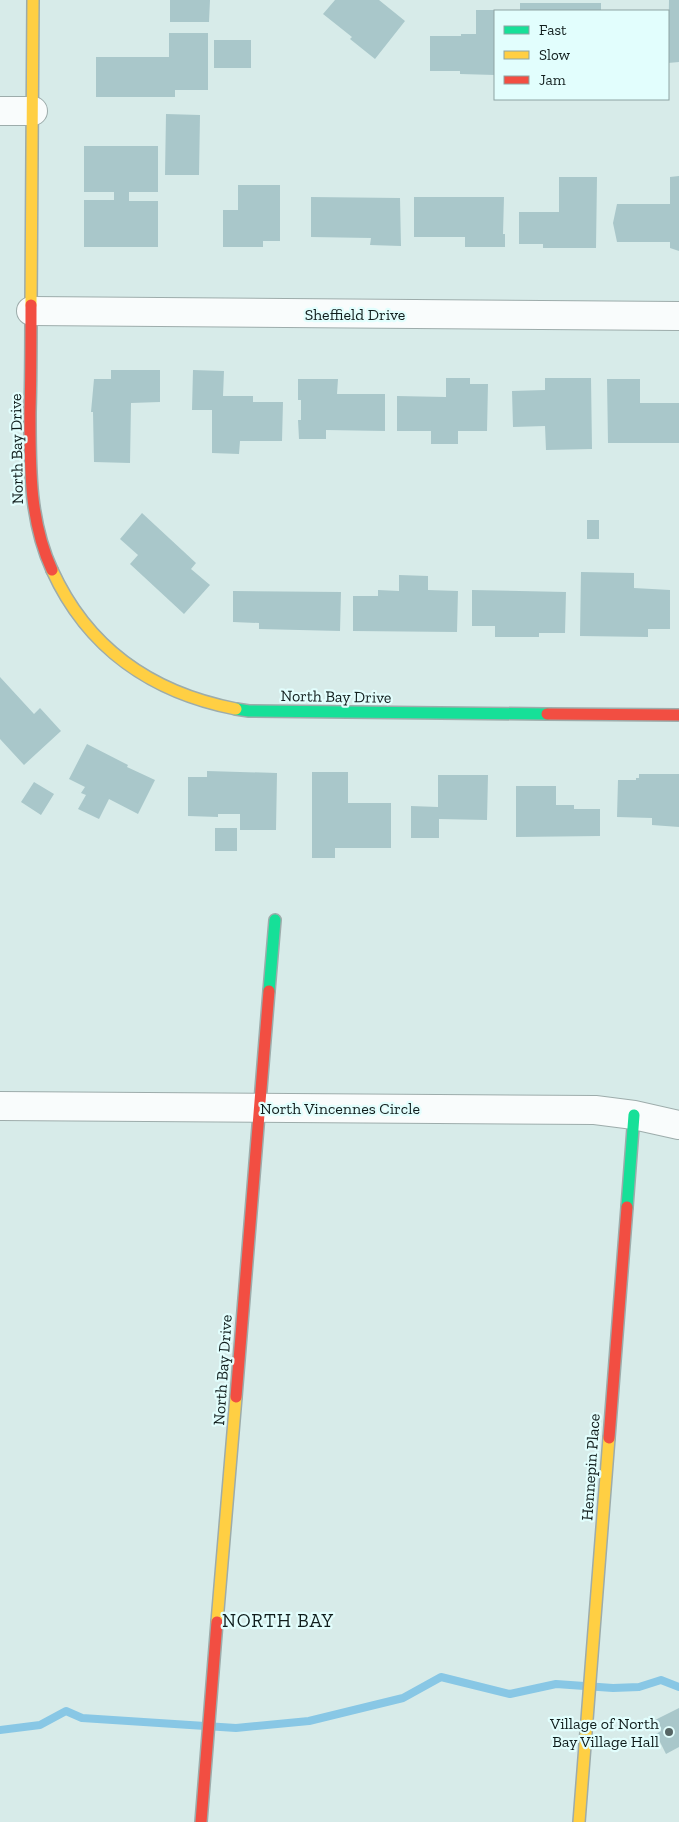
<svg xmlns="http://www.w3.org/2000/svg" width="679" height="1822" viewBox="0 0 679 1822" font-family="'Zilla Slab',serif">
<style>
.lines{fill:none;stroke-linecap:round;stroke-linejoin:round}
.stream{stroke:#88c7e5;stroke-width:8}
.building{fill:#a9c7ca}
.street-casing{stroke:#9dacab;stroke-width:30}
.fast-casing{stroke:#9dacab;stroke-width:14}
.slow-casing{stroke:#9dacab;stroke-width:14}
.jam-casing{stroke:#9dacab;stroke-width:14}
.street{stroke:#f9fcfc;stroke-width:28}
.fast{stroke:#16e098;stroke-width:11}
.slow{stroke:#ffcf43;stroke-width:11}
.jam{stroke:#f24e42;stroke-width:11}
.poi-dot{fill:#566564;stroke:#e2fefd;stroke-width:2}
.labels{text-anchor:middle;stroke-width:4.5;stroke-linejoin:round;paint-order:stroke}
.street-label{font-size:16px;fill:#101d1c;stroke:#e2fefd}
.poi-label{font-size:16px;fill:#101d1c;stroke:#e2fefd;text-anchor:end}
.quarter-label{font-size:19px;letter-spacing:1px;fill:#101d1c;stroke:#e2fefd}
</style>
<rect width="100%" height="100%" fill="#d7ebe9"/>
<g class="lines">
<!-- stream -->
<path class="stream" d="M 0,1730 L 40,1725 L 66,1711 L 82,1718 L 236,1728 L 309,1721 L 403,1698 L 441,1677 L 510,1694 L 556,1684 L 613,1688 L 639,1687 L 661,1680 L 679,1687"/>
</g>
<!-- building -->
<path class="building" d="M 170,0 L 210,0 L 209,22 L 170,22 Z
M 335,0 L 379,0 L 405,21 L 375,59 L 350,39 L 352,37 L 323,14 Z
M 669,0 L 679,0 L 679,62 L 668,63 Z
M 520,3 L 601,3 L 601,11 L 520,11 Z
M 476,10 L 495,10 L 495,75 L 460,74 L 460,71 L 430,71 L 430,36 L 461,36 L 461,34 L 476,34 Z
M 169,33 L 208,33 L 208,90 L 175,90 L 175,97 L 96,97 L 96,57 L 169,57 Z
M 214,40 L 251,40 L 251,68 L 214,68 Z
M 166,114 L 200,115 L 199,175 L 165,175 Z
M 84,146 L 158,146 L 158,192 L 129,192 L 129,201 L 158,201 L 158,247 L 84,247 L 84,200 L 114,200 L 114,192 L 84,192 Z
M 679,176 L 679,251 L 670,248 L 670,242 L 617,242 L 613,223 L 617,204 L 670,204 L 670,177 Z
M 559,177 L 597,177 L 596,248 L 543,248 L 543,244 L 519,244 L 519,212 L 559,212 Z
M 238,185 L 280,185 L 280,241 L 263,241 L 263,247 L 223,247 L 223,210 L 238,210 Z
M 311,197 L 400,198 L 401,246 L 370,245 L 371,238 L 311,237 Z
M 414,197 L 504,197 L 503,234 L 505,234 L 505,247 L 465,247 L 465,237 L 414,237 Z
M 111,370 L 160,370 L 160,402 L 131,403 L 130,463 L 94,462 L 93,412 L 91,412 L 94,379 L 111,379 Z
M 193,370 L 224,371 L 223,396 L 253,396 L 253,402 L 283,402 L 282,441 L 240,441 L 239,454 L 212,453 L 212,410 L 192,410 Z
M 446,378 L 470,378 L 470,384 L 488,384 L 487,431 L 458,431 L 458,444 L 431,444 L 431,431 L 397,431 L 397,396 L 446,397 Z
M 545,378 L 591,378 L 592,449 L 546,450 L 545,426 L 513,427 L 512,391 L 545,390 Z
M 298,379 L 338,379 L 337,394 L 385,394 L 385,431 L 326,430 L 326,439 L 299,439 L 298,420 L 301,420 L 301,400 L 298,400 Z
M 607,379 L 640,379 L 640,403 L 679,403 L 679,443 L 608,443 Z
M 142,513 L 196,563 L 191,569 L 210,585 L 184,614 L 130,564 L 138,555 L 120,539 Z
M 587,520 L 599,520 L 599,539 L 587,539 Z
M 581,572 L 634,573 L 634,588 L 670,590 L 670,629 L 648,629 L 648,637 L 580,636 Z
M 399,575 L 428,576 L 428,590 L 458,591 L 457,632 L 353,631 L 353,596 L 378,596 L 378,590 L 399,591 Z
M 472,590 L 566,592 L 565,633 L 539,633 L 539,637 L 495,637 L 495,626 L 472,626 Z
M 233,591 L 341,592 L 340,631 L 259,629 L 259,623 L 233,622 Z
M 0,677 L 34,714 L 40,708 L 61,731 L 24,765 L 0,739 Z
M 87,744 L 128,765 L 127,767 L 155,780 L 138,814 L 109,799 L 99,819 L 78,809 L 86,795 L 81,793 L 85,787 L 69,779 Z
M 207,771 L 277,773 L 276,830 L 240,830 L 240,814 L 218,814 L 218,817 L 188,816 L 188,777 L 207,777 Z
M 312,772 L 348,772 L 348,803 L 391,803 L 391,848 L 335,848 L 335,858 L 312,858 Z
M 639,774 L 679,774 L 679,827 L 652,825 L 652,818 L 617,817 L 618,780 L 636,780 L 636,778 L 639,778 Z
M 438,775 L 488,775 L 487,820 L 439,819 L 439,838 L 411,838 L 411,806 L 438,807 Z
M 34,782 L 54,794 L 41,815 L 21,802 Z
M 516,786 L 556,786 L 556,805 L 574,805 L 574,809 L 600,809 L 600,836 L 516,837 Z
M 215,828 L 237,828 L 237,851 L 215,851 Z
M 679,1708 L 679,1747 L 666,1754 L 656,1734 L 661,1731 L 655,1720 Z"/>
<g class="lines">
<defs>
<path id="street" d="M 0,111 L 33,111
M 31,311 L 679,316
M 0,1106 L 595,1110 L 634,1115 L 679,1125"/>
<path id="fast" d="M 236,709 L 249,711 L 547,714
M 269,991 L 275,920
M 627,1207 L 634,1115"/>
<path id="slow" d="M 31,305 L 33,0
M 52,570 C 88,649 153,693 236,709
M 217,1622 L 236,1397
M 579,1822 L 609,1438"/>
<path id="jam" d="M 31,305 C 31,341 31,377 30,412 C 30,467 29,520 52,570
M 547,714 L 679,715
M 236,1397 L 269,991
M 609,1438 L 627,1207
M 201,1822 L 217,1622"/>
</defs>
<!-- street casing -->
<use href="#street" class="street-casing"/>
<!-- fast casing -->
<use href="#fast" class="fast-casing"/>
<!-- slow casing -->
<use href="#slow" class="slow-casing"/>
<!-- jam casing -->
<use href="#jam" class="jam-casing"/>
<!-- street -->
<use href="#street" class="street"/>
<!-- fast -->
<use href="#fast" class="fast"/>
<!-- slow -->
<use href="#slow" class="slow"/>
<!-- jam -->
<use href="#jam" class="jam"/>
</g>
<!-- markers -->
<circle class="poi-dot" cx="669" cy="1732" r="5"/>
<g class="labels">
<!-- street labels -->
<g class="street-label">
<text x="355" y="320">Sheffield Drive</text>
<text transform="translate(16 449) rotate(-91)" y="6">North Bay Drive</text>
<text transform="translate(336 696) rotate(1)" y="6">North Bay Drive</text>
<text x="340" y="1114">North Vincennes Circle</text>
<text transform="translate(222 1370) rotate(-86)" y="6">North Bay Drive</text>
<text transform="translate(590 1467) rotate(-86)" y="6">Hennepin Place</text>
</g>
<!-- poi labels -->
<g class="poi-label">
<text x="659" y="1729">Village of North<tspan x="659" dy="18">Bay Village Hall</tspan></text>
</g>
<!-- quarter labels -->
<g class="quarter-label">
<text x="278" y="1627">NORTH BAY</text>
</g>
</g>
<!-- legend -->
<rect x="494" y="10" width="175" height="90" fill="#e2fefd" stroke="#8ea4a3"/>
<rect x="504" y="26" width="25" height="8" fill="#16e098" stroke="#8ea4a3"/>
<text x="539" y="35" font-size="15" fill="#101d1c">Fast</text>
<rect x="504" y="51" width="25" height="8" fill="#ffcf43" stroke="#8ea4a3"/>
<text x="539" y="60" font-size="15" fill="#101d1c">Slow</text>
<rect x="504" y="76" width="25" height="8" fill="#f24e42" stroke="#8ea4a3"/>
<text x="539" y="85" font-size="15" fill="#101d1c">Jam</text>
</svg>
